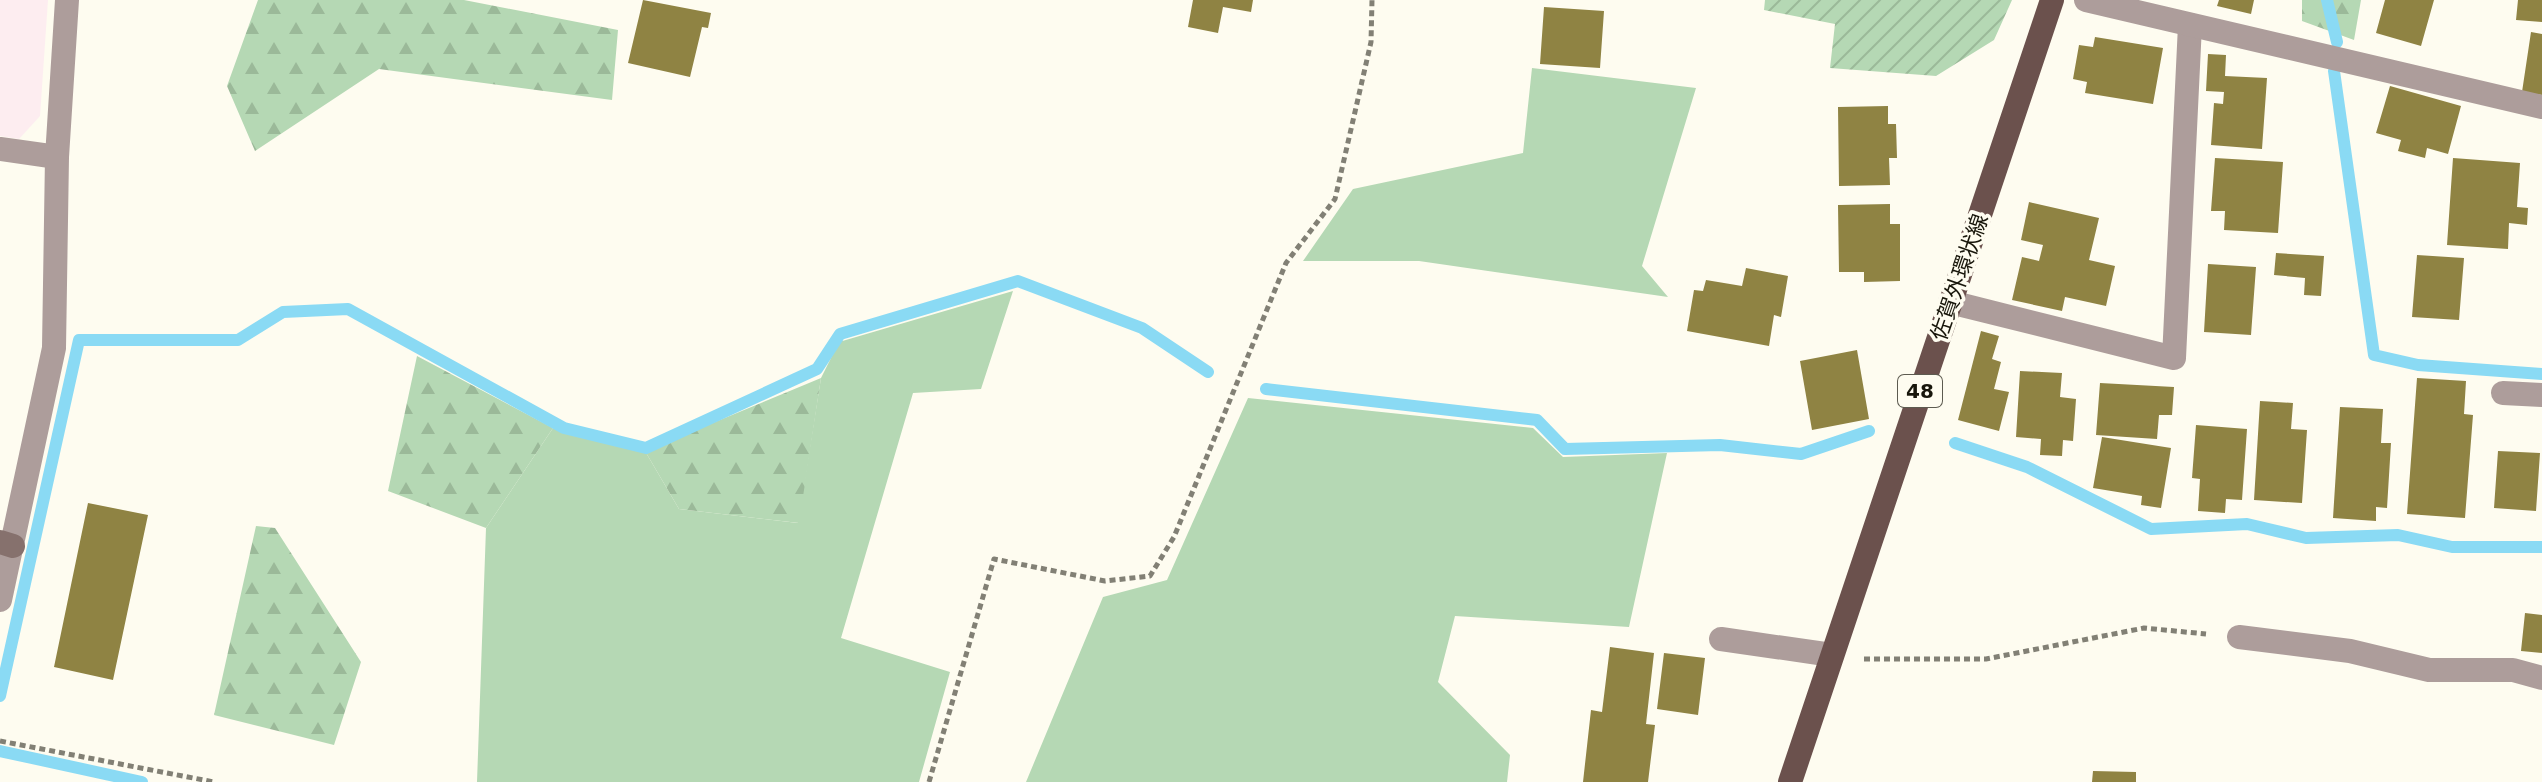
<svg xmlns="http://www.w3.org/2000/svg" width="2542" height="782" viewBox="0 0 2542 782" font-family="'DejaVu Sans','Noto Sans JP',sans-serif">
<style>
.commercial{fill:#fdedf0}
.green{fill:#b5d8b4}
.forest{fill:url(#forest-firs)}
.garden{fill:url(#garden-furrows)}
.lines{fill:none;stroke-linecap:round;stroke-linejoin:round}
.stream{stroke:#8adaf4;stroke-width:12}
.building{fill:#8f8343}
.path{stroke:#828075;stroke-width:5;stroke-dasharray:6 4;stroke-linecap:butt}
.lane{stroke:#ad9d9b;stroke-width:24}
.street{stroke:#ad9d9b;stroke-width:24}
.secondary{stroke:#86716d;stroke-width:24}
.primary{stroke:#6b514d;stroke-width:24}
.labels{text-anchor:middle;stroke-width:7;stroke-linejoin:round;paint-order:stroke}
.shield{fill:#fefcf0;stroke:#5d5b50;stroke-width:2}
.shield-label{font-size:20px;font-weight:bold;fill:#18160b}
.street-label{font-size:22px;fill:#18160b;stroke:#fefcf0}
</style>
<defs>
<pattern id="forest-firs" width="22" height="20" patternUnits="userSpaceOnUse" patternTransform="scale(2)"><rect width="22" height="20" fill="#b5d8b4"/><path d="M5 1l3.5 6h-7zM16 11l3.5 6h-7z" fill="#9bb999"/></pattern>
<pattern id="garden-furrows" width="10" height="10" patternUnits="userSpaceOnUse" patternTransform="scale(2)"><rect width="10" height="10" fill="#b5d8b4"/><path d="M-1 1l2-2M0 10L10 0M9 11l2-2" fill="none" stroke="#9bb999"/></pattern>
</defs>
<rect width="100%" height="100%" fill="#fefcf0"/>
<!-- commercial -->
<path class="commercial" d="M 0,0 L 48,0 L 40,116 L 19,139 L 0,136 Z"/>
<!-- green -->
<path class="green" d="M 1532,68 L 1696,88 L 1642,266 L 1668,297 L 1419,261 L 1303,261 L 1353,189 L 1523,153 Z
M 1013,291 L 981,389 L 913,393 L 841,638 L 950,672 L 919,782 L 477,782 L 486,528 L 553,428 L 645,451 L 679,509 L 798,523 L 821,378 L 839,342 Z
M 1248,398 L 1533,428 L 1563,457 L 1667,453 L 1629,627 L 1455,616 L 1438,682 L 1510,755 L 1507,782 L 1026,782 L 1103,597 L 1167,580 Z"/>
<!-- forest -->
<path class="forest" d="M 258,0 L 464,0 L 618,30 L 612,100 L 379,69 L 255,151 L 227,86 Z
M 2302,0 L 2361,0 L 2354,40 L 2302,21 Z
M 417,356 L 553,428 L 486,528 L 388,491 Z
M 821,378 L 799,523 L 679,509 L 645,451 Z
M 256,526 L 275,528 L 361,662 L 334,745 L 214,715 Z"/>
<!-- garden -->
<path class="garden" d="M 1765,0 L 2012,0 L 1994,40 L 1936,76 L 1830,68 L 1835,24 L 1764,10 Z"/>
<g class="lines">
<!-- stream -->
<path class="stream" d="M 2327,0 L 2337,42
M 2334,71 L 2374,355 L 2418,365 L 2542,374
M 1266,389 L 1537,420 L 1565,449 L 1720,445 L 1801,454 L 1869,431
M 1955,443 L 2027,467 L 2151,529 L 2247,524 L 2306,538 L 2398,535 L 2452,547 L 2542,547
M 0,696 L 79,340 L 238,340 L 283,312 L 348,309 L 564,428 L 646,448 L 817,369 L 840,334 L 1018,281 L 1142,328 L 1208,372
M 0,751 L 142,782"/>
</g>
<!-- building -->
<path class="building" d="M 643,0 L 711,13 L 708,28 L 702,27 L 690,77 L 628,63 Z
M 1193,0 L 1253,0 L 1251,12 L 1223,7 L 1218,33 L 1188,27 Z
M 2219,0 L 2254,0 L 2251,14 L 2217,6 Z
M 2385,0 L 2434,0 L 2421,46 L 2376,33 Z
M 2518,0 L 2542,0 L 2542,22 L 2516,20 Z
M 1544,7 L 1604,11 L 1600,68 L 1540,64 Z
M 2531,32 L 2542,34 L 2542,95 L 2522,92 Z
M 2095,37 L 2163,48 L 2153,104 L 2085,93 L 2087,82 L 2073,79 L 2079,45 L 2093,47 Z
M 2208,54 L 2226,55 L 2225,76 L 2267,78 L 2262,149 L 2211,145 L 2214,103 L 2223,104 L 2224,92 L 2206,91 Z
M 2390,86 L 2461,106 L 2448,154 L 2427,148 L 2425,158 L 2398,151 L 2401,140 L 2376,133 Z
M 1888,106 L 1888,124 L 1896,124 L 1897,158 L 1889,158 L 1890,185 L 1839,186 L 1838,107 Z
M 2215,158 L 2283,162 L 2278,233 L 2224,230 L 2225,211 L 2211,211 Z
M 2453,158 L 2520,163 L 2517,207 L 2528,208 L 2527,225 L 2509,223 L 2508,249 L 2447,245 Z
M 2029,202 L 2099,218 L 2089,260 L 2115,266 L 2106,306 L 2065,297 L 2062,311 L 2012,300 L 2022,257 L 2039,261 L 2043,245 L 2021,240 Z
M 1890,204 L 1890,224 L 1900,224 L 1900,281 L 1864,282 L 1864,272 L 1839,272 L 1838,205 Z
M 2276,253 L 2324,256 L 2321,296 L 2304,295 L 2305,278 L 2274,275 Z
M 2417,255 L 2464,258 L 2459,320 L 2412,317 Z
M 2208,264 L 2256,267 L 2251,335 L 2204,332 Z
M 1746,268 L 1788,276 L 1781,317 L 1774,315 L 1769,346 L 1687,331 L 1694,290 L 1703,291 L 1706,280 L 1742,286 Z
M 1981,331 L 1999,336 L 1992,359 L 2001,362 L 1994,389 L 2009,392 L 1999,431 L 1958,420 Z
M 1857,350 L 1869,419 L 1812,430 L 1800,361 Z
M 2020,371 L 2062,373 L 2060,397 L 2076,399 L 2073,441 L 2063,440 L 2062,456 L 2040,455 L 2041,439 L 2016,437 Z
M 2417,378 L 2466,381 L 2464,414 L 2473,415 L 2465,518 L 2407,514 Z
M 2100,383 L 2174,387 L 2172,415 L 2159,415 L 2157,439 L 2096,435 Z
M 2260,401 L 2293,403 L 2291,429 L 2307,430 L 2302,503 L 2254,500 Z
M 2340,407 L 2383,409 L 2381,443 L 2391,443 L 2387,508 L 2376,507 L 2376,521 L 2333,518 Z
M 2196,425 L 2247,429 L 2242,500 L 2226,499 L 2225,513 L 2198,511 L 2200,479 L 2192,478 Z
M 2102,437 L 2171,448 L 2161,508 L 2141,505 L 2142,496 L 2093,488 Z
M 2498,451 L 2540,453 L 2536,511 L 2494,508 Z
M 88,503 L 148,515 L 113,680 L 54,667 Z
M 2525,613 L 2542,615 L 2542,653 L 2521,651 Z
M 1610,647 L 1654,653 L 1646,724 L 1655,725 L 1648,782 L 1583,782 L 1591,710 L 1602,712 Z
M 1664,653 L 1705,658 L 1698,715 L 1657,709 Z
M 2093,771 L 2136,772 L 2136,782 L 2092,782 Z"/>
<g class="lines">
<!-- path -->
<path class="path" d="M 1864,659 L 1986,659 L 2144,628 L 2206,634
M 0,741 L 214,782
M 929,782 L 994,559 L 1105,581 L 1150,576 L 1174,537 L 1286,263 L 1335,199 L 1371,42 L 1372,0"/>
<!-- lane -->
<path class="lane" d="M 1950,302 L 2174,358 L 2190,25"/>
<!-- street -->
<path class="street" d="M 2086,0 L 2542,107
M 0,149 L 57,157
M 2503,393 L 2542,395
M 0,600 L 54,348 L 57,157 L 67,0
M 2239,637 L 2350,651 L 2429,670 L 2513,670 L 2542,678
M 1721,639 L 1832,655"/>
<!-- secondary -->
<path class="secondary" d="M 0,542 L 13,546"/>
<!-- primary -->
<path class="primary" d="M 1790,782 L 2052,0"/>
</g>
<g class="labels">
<!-- shield labels -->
<rect class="shield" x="1898" y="375" width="44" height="32" rx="6"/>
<g class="shield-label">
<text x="1920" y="398">48</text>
</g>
<!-- street labels -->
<g class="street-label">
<text transform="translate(1959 277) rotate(-71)" y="8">佐賀外環状線</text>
</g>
</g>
</svg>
